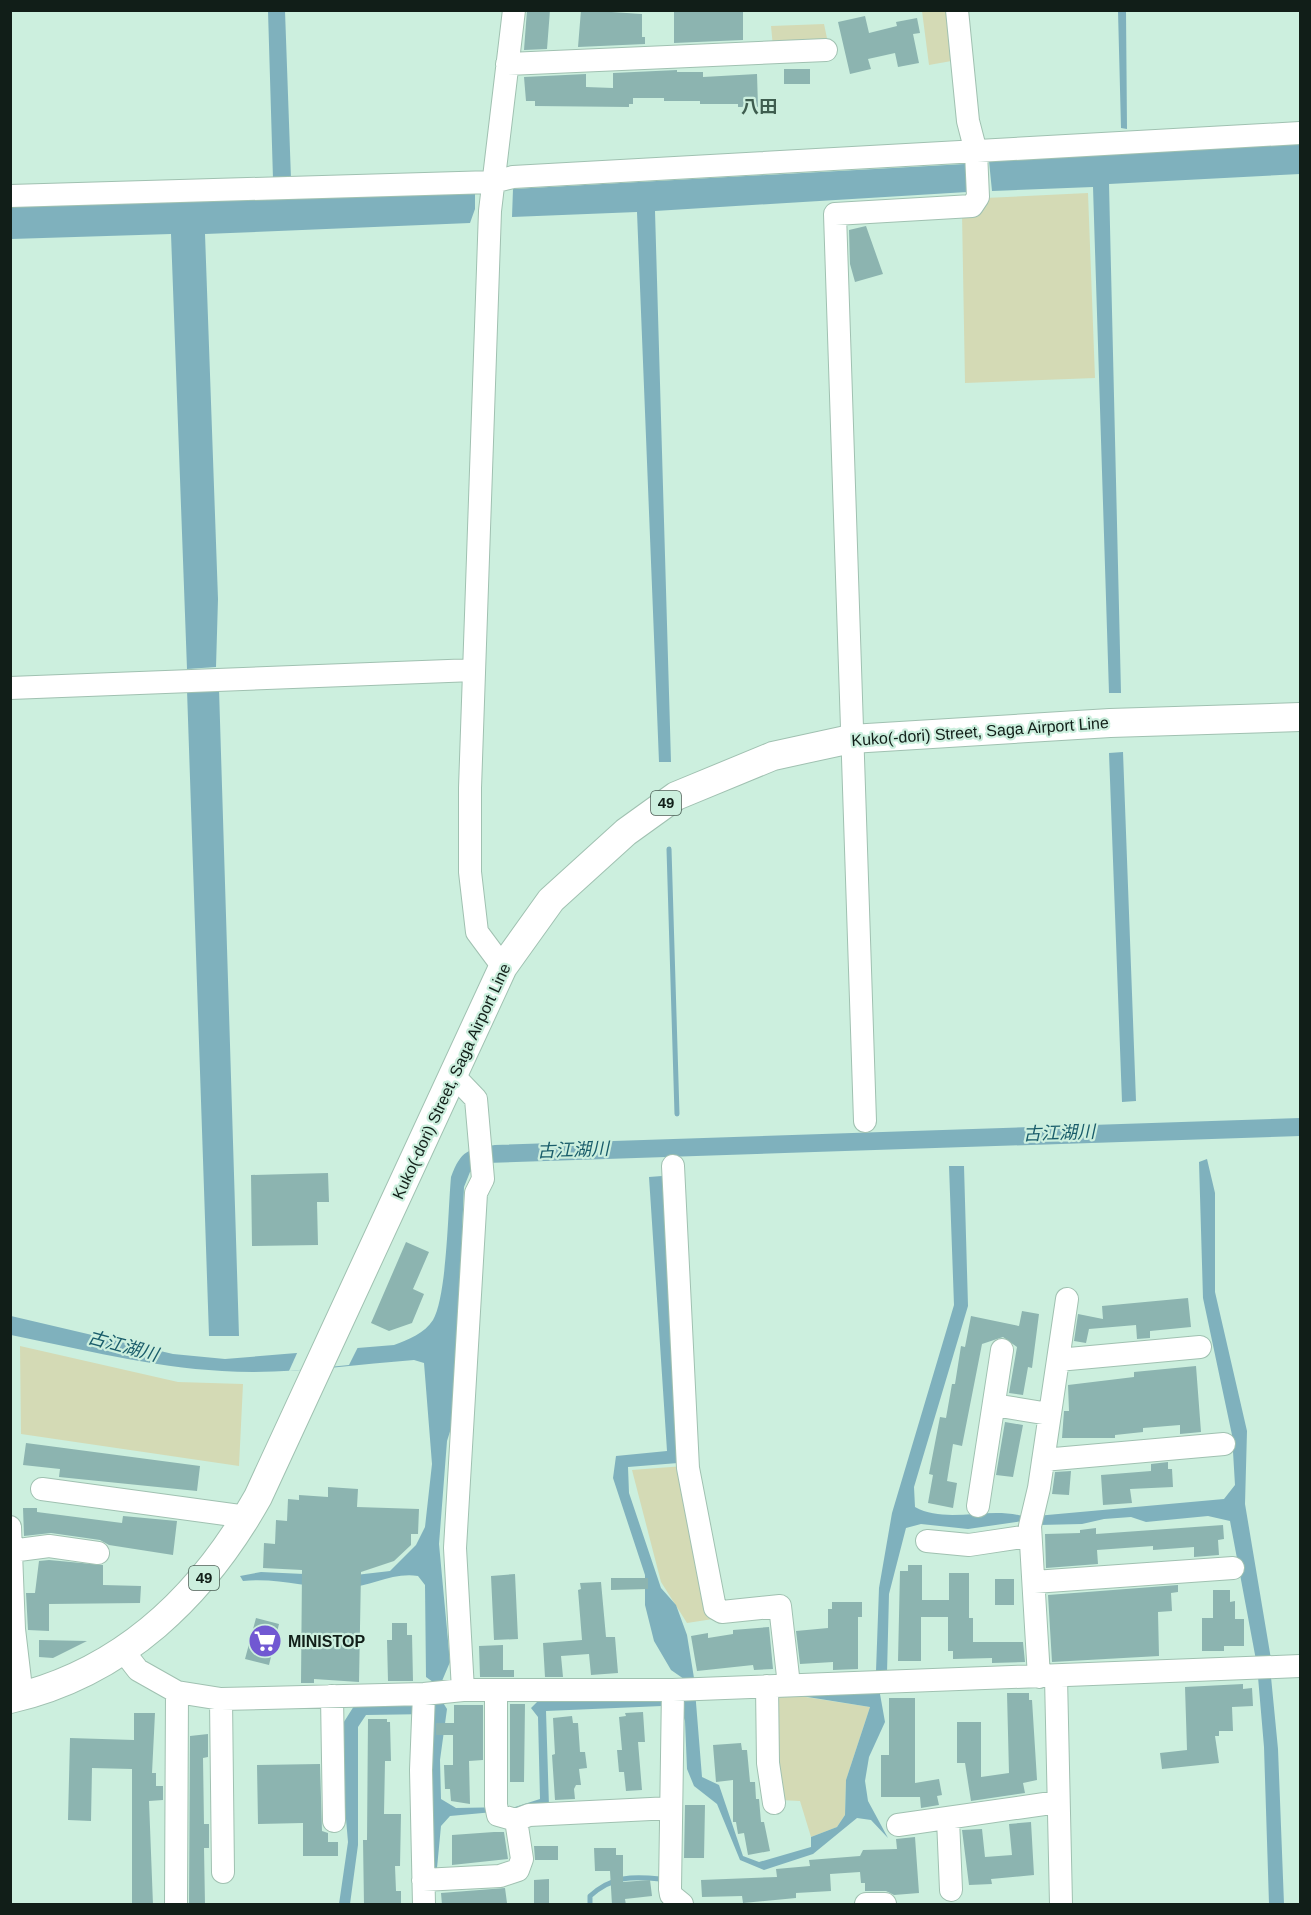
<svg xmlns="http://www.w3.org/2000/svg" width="1311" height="1915" viewBox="0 0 1311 1915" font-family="Helvetica,'Noto Sans JP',sans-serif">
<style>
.green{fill:#d4dab5}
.water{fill:#7fb1bd}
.pier{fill:#ccefde}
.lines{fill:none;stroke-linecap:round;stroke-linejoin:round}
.stream{stroke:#7fb1bd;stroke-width:5}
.building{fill:#8cb4b0}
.minor-casing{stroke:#a0c1b1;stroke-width:24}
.major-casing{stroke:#a0c1b1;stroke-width:30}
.minor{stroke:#fff;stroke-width:22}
.major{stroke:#fff;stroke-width:28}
.labels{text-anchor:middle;stroke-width:4.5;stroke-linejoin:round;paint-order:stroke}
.shield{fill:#ccefde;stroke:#495d53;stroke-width:1.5}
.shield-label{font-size:15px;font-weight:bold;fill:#111e18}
.street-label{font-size:16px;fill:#111e18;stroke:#ccefde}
.poi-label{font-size:16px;font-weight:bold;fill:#111e18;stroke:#ccefde;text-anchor:start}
.neighbourhood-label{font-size:18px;font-weight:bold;fill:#3e5d4f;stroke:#ccefde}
.water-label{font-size:18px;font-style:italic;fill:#195c6a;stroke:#ccefde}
</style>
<rect width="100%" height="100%" fill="#ccefde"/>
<!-- green -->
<path class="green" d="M 922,11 L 952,11 L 957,60 L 929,65 Z
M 824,24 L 828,43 L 773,47 L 771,26 Z
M 1088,193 L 1095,378 L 965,383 L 962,213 L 983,211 L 985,198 Z
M 20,1346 L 178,1382 L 243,1384 L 239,1466 L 21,1434 Z
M 684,1466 L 713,1619 L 687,1623 L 661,1582 L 632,1470 Z
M 773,1692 L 870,1707 L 846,1780 L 845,1815 L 837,1827 L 811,1837 L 800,1801 L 780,1800 Z"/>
<!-- water -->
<path class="water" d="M 268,11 L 285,11 L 291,179 L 273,179 Z
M 1118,11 L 1126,11 L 1127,129 L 1121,128 Z
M 1300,143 L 1300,174 L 1109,184 L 1121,693 L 1109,693 L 1093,187 L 992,191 L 989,161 Z
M 965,164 L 967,192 L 655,211 L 671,762 L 659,762 L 637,212 L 512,217 L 513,189 Z
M 475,190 L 475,209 L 470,223 L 205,234 L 218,599 L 216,667 L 187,669 L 171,234 L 11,239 L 10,207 Z
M 219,689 L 239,1336 L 209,1336 L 187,690 Z
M 1123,752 L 1136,1101 L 1122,1102 L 1109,753 Z
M 1300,1118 L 1300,1136 L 486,1163 L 470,1172 L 464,1187 L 454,1419 L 447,1441 L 439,1544 L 450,1662 L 442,1681 L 442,1701 L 447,1709 L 440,1760 L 441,1799 L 456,1808 L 515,1807 L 540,1799 L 538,1717 L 531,1708 L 540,1699 L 684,1679 L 671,1670 L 654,1641 L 645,1605 L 645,1575 L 613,1478 L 616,1456 L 667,1451 L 649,1177 L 662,1176 L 678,1463 L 628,1467 L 629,1493 L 661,1588 L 676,1605 L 687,1635 L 694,1678 L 702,1777 L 719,1785 L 743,1856 L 759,1862 L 811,1847 L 811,1837 L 837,1827 L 845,1815 L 846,1780 L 870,1707 L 789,1694 L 880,1694 L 885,1722 L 869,1757 L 865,1781 L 868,1801 L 888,1838 L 871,1820 L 857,1818 L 813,1854 L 764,1870 L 740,1860 L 717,1804 L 694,1786 L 687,1769 L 685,1721 L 681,1709 L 662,1706 L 546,1711 L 549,1807 L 450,1816 L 441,1826 L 437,1868 L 434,1871 L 431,1714 L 366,1715 L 358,1727 L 358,1845 L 350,1904 L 339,1904 L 348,1842 L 340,1749 L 342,1725 L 354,1706 L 433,1682 L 426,1677 L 425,1585 L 418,1576 C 392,1572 371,1587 345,1588 C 311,1589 278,1577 243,1581 L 240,1576 L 261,1572 L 347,1576 L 390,1571 L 416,1545 L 425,1527 L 432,1464 L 424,1363 L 414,1360 C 350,1365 286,1375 222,1371 C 151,1367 81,1349 11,1335 L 11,1316 L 173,1354 L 225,1359 L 394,1345 C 408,1340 425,1333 433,1320 C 447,1296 448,1209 451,1177 C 461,1150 468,1149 495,1145 Z
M 1207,1159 L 1215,1193 L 1215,1292 L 1247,1431 L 1245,1504 L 1271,1659 L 1256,1660 L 1230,1521 L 1208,1516 L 1146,1522 L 1131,1517 L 1104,1519 L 1082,1524 L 1039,1525 L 1023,1521 L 968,1529 L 921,1524 L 906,1528 L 889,1594 L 887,1673 L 876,1671 L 879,1588 L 892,1513 L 954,1305 L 949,1166 L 964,1166 L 968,1306 L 914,1487 L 915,1507 C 948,1525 990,1505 1025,1517 L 1224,1499 L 1235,1485 L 1232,1435 L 1203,1298 L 1199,1162 Z
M 1258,1677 L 1271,1677 L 1278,1749 L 1284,1904 L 1269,1904 L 1264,1747 Z"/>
<!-- pier -->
<path class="pier" d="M 358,1347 L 349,1365 L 289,1371 L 298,1351 Z"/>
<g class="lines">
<!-- stream -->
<path class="stream" d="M 669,849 L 677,1114
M 590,1904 L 590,1896 C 612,1876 633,1876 660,1879 L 661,1882"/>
</g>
<!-- building -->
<path class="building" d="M 527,10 L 550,10 L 547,49 L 524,50 Z
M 581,10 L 642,14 L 642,37 L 645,37 L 645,44 L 578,47 Z
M 674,10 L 743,10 L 743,40 L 674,43 Z
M 865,16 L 869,33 L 897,26 L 896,22 L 917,18 L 920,33 L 913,34 L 919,63 L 898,67 L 895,53 L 868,59 L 871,69 L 850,74 L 838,22 Z
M 784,69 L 810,69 L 810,84 L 784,84 Z
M 677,70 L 677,72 L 703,72 L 703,77 L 757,74 L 758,107 L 738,107 L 738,104 L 700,104 L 700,101 L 664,101 L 664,98 L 633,98 L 633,104 L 629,104 L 629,107 L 535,106 L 535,101 L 526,101 L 524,77 L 586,74 L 586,87 L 613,88 L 613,73 Z
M 866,226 L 883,274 L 855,282 L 850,264 L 849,230 Z
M 328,1173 L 329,1202 L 317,1202 L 318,1245 L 252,1246 L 251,1175 Z
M 406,1242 L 429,1252 L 413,1289 L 424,1294 L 412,1323 L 389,1331 L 371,1323 Z
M 1188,1298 L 1191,1327 L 1150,1331 L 1150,1338 L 1137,1339 L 1136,1325 L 1089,1329 L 1086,1343 L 1074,1341 L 1078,1314 L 1103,1319 L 1102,1306 Z
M 1022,1311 L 1039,1314 L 1032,1368 L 1028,1367 L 1023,1395 L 1009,1393 L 1017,1347 L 1003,1337 L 982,1344 L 962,1446 L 953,1444 L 947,1481 L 957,1483 L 953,1508 L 928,1503 L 933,1475 L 929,1474 L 940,1417 L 946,1418 L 952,1384 L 955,1384 L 961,1346 L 965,1347 L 971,1316 L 1019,1326 Z
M 1196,1366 L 1201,1432 L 1180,1434 L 1180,1425 L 1143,1428 L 1143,1432 L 1115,1435 L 1115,1438 L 1062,1438 L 1064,1411 L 1069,1411 L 1068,1385 L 1134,1377 L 1134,1372 Z
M 1005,1422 L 1023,1425 L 1013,1477 L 996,1475 Z
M 26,1443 L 200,1466 L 197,1491 L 59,1477 L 60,1469 L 23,1465 Z
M 1168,1462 L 1168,1469 L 1172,1469 L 1173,1487 L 1130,1489 L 1132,1503 L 1103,1505 L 1101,1475 L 1151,1471 L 1151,1464 Z
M 1071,1471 L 1069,1495 L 1052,1494 L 1055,1472 Z
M 328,1487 L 358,1489 L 357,1507 L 419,1509 L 418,1534 L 411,1534 L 411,1545 L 394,1561 L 361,1572 L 359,1682 L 314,1679 L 314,1683 L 301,1683 L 302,1570 L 263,1568 L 264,1543 L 275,1544 L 276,1520 L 287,1521 L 288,1499 L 299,1500 L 299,1495 L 328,1497 Z
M 23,1508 L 37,1508 L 37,1512 L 122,1523 L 123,1516 L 177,1521 L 173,1555 L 109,1545 L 100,1540 L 51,1533 L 24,1536 Z
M 1223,1525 L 1224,1539 L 1218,1540 L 1219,1555 L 1194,1557 L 1194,1547 L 1153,1550 L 1153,1546 L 1097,1550 L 1098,1564 L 1046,1568 L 1045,1534 L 1080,1533 L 1080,1530 L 1096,1528 L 1096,1534 Z
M 49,1560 L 103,1565 L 103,1585 L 141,1586 L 140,1603 L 49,1604 L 49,1631 L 28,1630 L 26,1593 L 35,1593 L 39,1561 Z
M 908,1565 L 922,1565 L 922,1600 L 949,1600 L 949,1573 L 969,1573 L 969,1618 L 973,1618 L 973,1642 L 1023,1642 L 1025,1662 L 992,1663 L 992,1658 L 953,1659 L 953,1651 L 948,1651 L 948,1617 L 921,1617 L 921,1661 L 898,1661 L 900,1571 L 908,1571 Z
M 515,1574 L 518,1639 L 494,1640 L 491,1576 Z
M 611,1578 L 648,1578 L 648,1589 L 611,1590 Z
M 995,1579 L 1014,1579 L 1014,1605 L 995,1605 Z
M 601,1582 L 606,1637 L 615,1637 L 618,1673 L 591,1675 L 589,1654 L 561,1656 L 563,1677 L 545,1677 L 543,1643 L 582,1640 L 578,1590 L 581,1589 L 580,1583 Z
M 1178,1585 L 1178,1592 L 1171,1593 L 1172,1611 L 1158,1612 L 1159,1656 L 1052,1662 L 1048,1595 Z
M 1213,1590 L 1230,1590 L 1230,1602 L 1235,1601 L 1235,1619 L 1244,1619 L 1244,1646 L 1224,1646 L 1224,1651 L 1202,1651 L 1202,1618 L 1213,1618 Z
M 832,1602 L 862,1602 L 862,1617 L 858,1617 L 858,1669 L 833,1670 L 833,1662 L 800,1664 L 796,1631 L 828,1628 L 828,1609 L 832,1609 Z
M 256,1618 L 279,1624 L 269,1665 L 245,1659 Z
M 392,1623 L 407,1623 L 407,1635 L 412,1635 L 413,1681 L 388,1681 L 387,1640 L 392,1640 Z
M 769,1627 L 773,1669 L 754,1670 L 753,1665 L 697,1671 L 691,1636 L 708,1633 L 708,1638 L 733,1634 L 733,1630 Z
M 39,1640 L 87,1641 L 53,1658 L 39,1657 Z
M 503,1645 L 503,1670 L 514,1670 L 514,1677 L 480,1677 L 479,1646 Z
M 1243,1684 L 1243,1689 L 1252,1688 L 1253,1706 L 1232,1707 L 1233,1731 L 1219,1731 L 1219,1736 L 1215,1736 L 1219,1763 L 1162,1769 L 1160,1753 L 1187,1750 L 1185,1687 Z
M 1007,1693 L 1029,1693 L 1029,1700 L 1032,1700 L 1037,1780 L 1023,1783 L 1025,1793 L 971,1801 L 965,1763 L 957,1763 L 957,1722 L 981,1722 L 981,1777 L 1009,1773 Z
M 889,1698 L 915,1698 L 915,1783 L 939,1779 L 942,1795 L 937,1796 L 939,1805 L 921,1808 L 920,1797 L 881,1797 L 881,1755 L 889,1755 Z
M 510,1704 L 525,1704 L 524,1782 L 510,1782 Z
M 454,1705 L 483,1705 L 483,1760 L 469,1761 L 470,1804 L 451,1801 L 450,1789 L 445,1789 L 444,1765 L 453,1765 L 453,1735 L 436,1735 L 436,1723 L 454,1723 Z
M 643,1712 L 645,1742 L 638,1742 L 642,1790 L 626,1791 L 624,1772 L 619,1772 L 617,1750 L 622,1750 L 619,1717 L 626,1716 L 625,1713 Z
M 134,1713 L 155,1713 L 152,1773 L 156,1773 L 156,1786 L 163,1786 L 163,1800 L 149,1801 L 153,1905 L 132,1905 L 132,1769 L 92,1768 L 91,1821 L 68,1820 L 70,1738 L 134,1740 Z
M 572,1716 L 573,1723 L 578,1723 L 580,1752 L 585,1752 L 587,1768 L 579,1769 L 581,1785 L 576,1785 L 574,1789 L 575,1799 L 555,1800 L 552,1755 L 555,1754 L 553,1718 Z
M 368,1719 L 387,1719 L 387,1722 L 390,1722 L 391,1761 L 385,1761 L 384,1814 L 401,1814 L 400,1866 L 395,1866 L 396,1891 L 401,1891 L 401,1905 L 364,1905 L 363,1840 L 367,1840 Z
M 208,1734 L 208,1757 L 203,1758 L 204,1824 L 209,1824 L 209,1848 L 204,1848 L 205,1905 L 189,1905 L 190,1736 Z
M 741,1743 L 742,1750 L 747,1750 L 750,1782 L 755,1782 L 756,1799 L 759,1799 L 761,1822 L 764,1822 L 770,1851 L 748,1855 L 744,1833 L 738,1834 L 736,1822 L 733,1822 L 733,1780 L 716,1782 L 713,1745 Z
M 320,1764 L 322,1831 L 328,1833 L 328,1842 L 338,1842 L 338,1856 L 303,1856 L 303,1823 L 258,1824 L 257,1765 Z
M 685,1805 L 705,1805 L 704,1858 L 684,1858 Z
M 1031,1822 L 1034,1875 L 991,1879 L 992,1884 L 969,1885 L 962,1830 L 982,1829 L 985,1857 L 1012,1855 L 1009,1824 Z
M 494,1832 L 504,1832 L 508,1859 L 452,1865 L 452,1835 Z
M 915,1837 L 919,1893 L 894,1895 L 886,1891 L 865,1891 L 865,1883 L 861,1883 L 860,1872 L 830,1874 L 831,1891 L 796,1893 L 796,1898 L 743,1903 L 742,1896 L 702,1897 L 701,1880 L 777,1877 L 776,1869 L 810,1866 L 809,1860 L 860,1856 L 863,1850 L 897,1849 L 896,1839 Z
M 534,1846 L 558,1846 L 558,1860 L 535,1860 Z
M 594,1848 L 616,1848 L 616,1855 L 623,1855 L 623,1882 L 650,1880 L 652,1896 L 625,1899 L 626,1905 L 612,1905 L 610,1871 L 595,1871 Z
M 549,1879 L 549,1905 L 534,1905 L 534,1880 Z
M 505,1888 L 507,1903 L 442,1905 L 441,1893 Z"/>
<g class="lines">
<defs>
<path id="minor" d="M 507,64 L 826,50
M 10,196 L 493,182 L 513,177 L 1300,133
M 10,688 L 474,670
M 503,967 L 477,932 L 470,872 L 470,788 L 490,211 L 514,10
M 453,1075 L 476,1099 L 483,1179 L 476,1193 L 455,1548 L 463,1690
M 865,1121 L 835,214 L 972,206 L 978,197 L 976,152 L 968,121 L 957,10
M 673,1166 L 688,1468 L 715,1608 L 722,1612 L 780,1606 L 789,1685
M 1058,1360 L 1200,1347
M 994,1405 L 1049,1414
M 1043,1460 L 1224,1444
M 42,1489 L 247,1517
M 978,1506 L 1002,1350
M 10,1527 L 14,1629 L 22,1697
M 927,1541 L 969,1545 L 1029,1536
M 11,1551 L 49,1546 L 98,1553
M 1034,1582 L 1233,1568
M 124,1652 L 138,1670 L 177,1692 L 221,1699 L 424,1694 L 463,1690 L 673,1690 L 1300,1666
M 1039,1677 L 1030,1526 L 1039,1488 L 1067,1299
M 1056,1677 L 1061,1904
M 767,1686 L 768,1763 L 774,1803
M 673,1690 L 670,1889 L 671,1895 L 682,1904
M 424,1694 L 421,1770 L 424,1904
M 332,1696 L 334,1821
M 221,1699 L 223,1872
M 948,1819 L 951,1890
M 516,1820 L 529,1815 L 671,1808
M 898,1825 L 1058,1802
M 423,1880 L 500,1876 L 518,1870 L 522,1859 L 516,1820 L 498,1815 L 496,1805 L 496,1690
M 176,1904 L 177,1692
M 866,1904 L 885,1904"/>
<path id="major" d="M 10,1699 C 123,1673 203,1595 258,1497 L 503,967 L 551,900 L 626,832 L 676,796 L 773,756 L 851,739 L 1110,723 L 1300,717"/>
</defs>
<!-- minor casing -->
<use href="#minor" class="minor-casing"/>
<!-- major casing -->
<use href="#major" class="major-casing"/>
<!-- minor -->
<use href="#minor" class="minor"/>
<!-- major -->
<use href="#major" class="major"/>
</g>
<!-- icons -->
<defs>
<symbol id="supermarket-disc" viewBox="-11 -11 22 22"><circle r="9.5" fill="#7158d2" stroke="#ccefde"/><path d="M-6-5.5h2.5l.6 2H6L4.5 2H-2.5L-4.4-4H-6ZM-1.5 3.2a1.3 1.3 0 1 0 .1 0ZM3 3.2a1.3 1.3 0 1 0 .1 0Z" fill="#fff"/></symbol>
</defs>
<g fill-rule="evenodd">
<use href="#supermarket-disc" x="246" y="1622" width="38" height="38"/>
</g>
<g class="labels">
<!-- shield labels -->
<g class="shield">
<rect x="651" y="791" width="30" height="24" rx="4.5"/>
<rect x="189" y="1566" width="30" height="24" rx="4.5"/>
</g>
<g class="shield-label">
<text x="666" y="808">49</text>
<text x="204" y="1583">49</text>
</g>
<!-- street labels -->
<g class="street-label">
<text transform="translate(980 731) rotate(-4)" y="6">Kuko(-dori) Street, Saga Airport Line</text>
<text transform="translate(451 1081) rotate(-65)" y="6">Kuko(-dori) Street, Saga Airport Line</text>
</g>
<!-- poi labels -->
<g class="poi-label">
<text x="288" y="1647">MINISTOP</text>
</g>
<!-- neighbourhood labels -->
<g class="neighbourhood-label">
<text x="759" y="113">八田</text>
</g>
<!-- water labels -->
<g class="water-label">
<text transform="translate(1059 1133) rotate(-2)" y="6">古江湖川</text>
<text transform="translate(573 1150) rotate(-2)" y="6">古江湖川</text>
<text transform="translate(123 1346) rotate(15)" y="6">古江湖川</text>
</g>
</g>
<!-- border -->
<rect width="1311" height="1915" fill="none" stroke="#111e18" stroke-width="24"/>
</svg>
